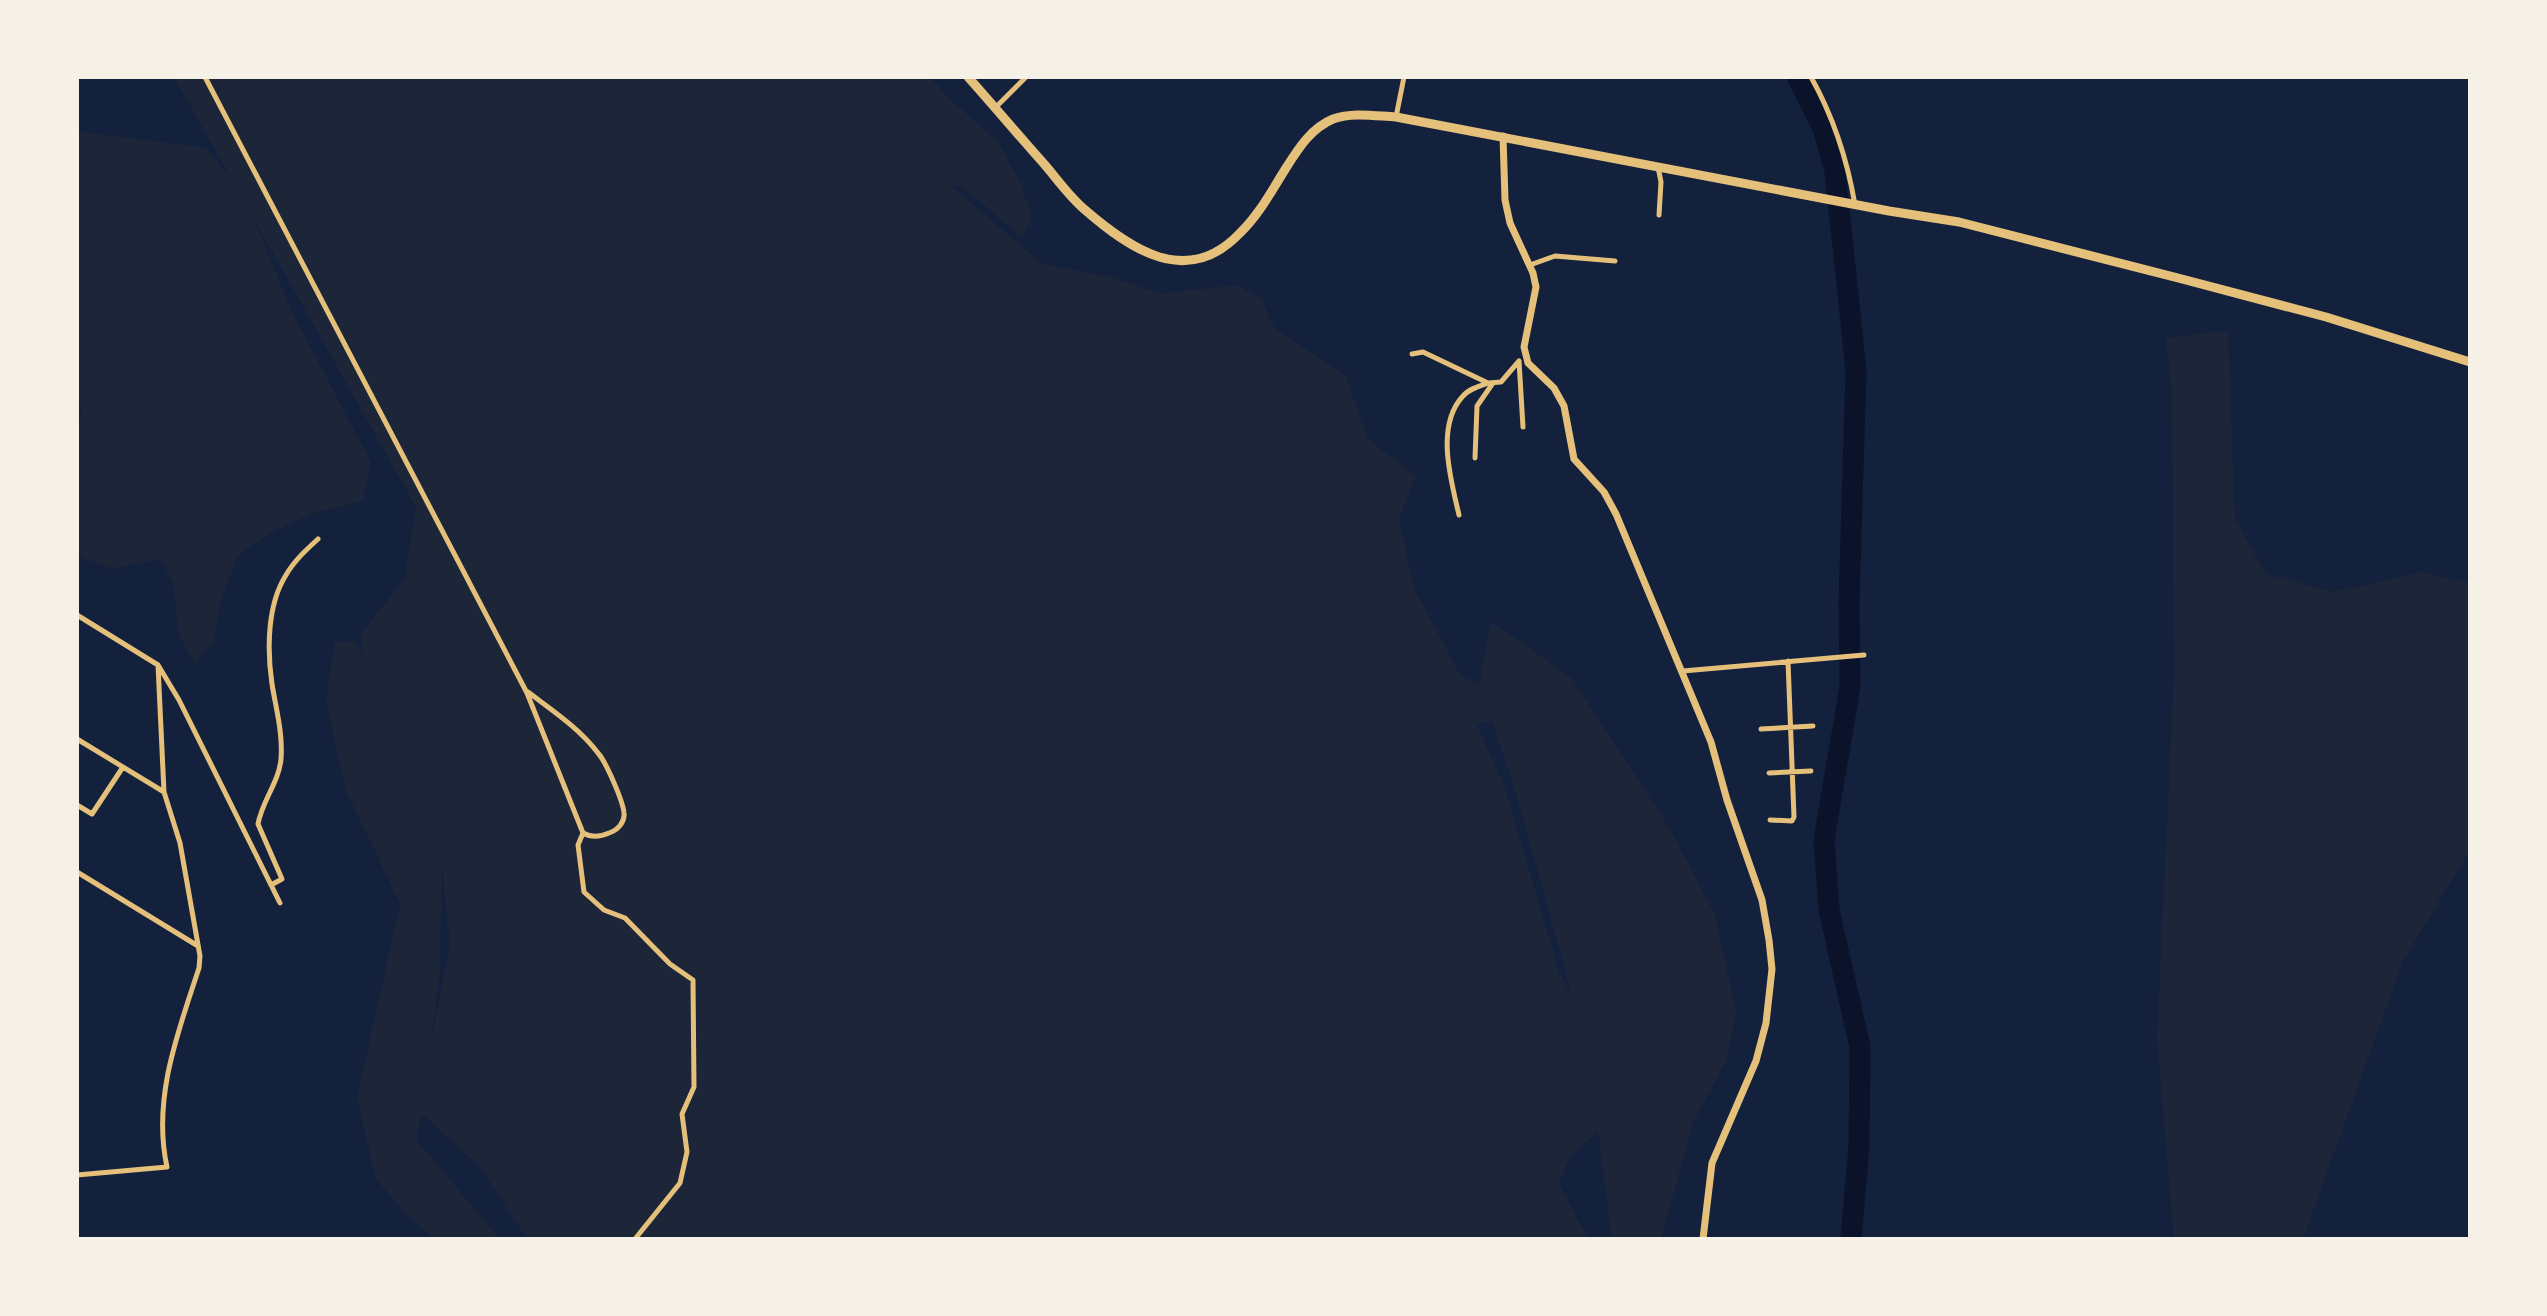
<svg xmlns="http://www.w3.org/2000/svg" width="2547" height="1316" viewBox="0 0 2547 1316" font-family="Quicksand,sans-serif">
<style>
.green{fill:#1d2539;fill-rule:evenodd}
.lines{fill:none;stroke-linecap:round;stroke-linejoin:round}
.river{stroke:#0b132b;stroke-width:21}
.minor{stroke:#e5c07b;stroke-width:5}
.tertiary{stroke:#e5c07b;stroke-width:7}
.primary{stroke:#e5c07b;stroke-width:9}
</style>
<rect width="100%" height="100%" fill="#14213d"/>
<!-- green -->
<path class="green" d="M 174,77 L 930,77 L 949,98 L 999,143 L 1021,185 L 1032,217 L 1022,237 L 965,189 L 950,185 L 1041,263 L 1114,278 L 1160,294 L 1237,285 L 1261,298 L 1275,329 L 1346,376 L 1367,438 L 1416,476 L 1399,518 L 1414,588 L 1460,675 L 1479,685 L 1491,622 L 1572,678 L 1670,829 L 1715,915 L 1736,1012 L 1727,1059 L 1693,1123 L 1661,1239 L 1612,1239 L 1598,1131 L 1570,1156 L 1559,1184 L 1588,1239 L 527,1239 L 480,1167 L 421,1113 L 417,1140 L 500,1239 L 434,1239 L 405,1213 L 376,1179 L 357,1098 L 400,904 L 345,788 L 326,700 L 335,643 L 355,641 L 364,659 L 360,635 L 405,578 L 416,507 L 253,217 L 293,314 L 371,462 L 363,501 L 311,514 L 268,534 L 238,556 L 221,600 L 213,642 L 195,664 L 179,635 L 173,582 L 160,559 L 112,569 L 82,557 L 77,548 L 77,427 L 82,414 L 77,394 L 77,131 L 206,148 L 231,178 ZM 1492,722 L 1513,783 L 1573,998 L 1559,972 L 1505,788 L 1476,723 ZM 442,867 L 450,945 L 431,1040 L 440,970 Z
M 2228,331 L 2235,519 L 2266,574 L 2334,592 L 2422,572 L 2470,583 L 2468,686 L 2470,688 L 2470,850 L 2403,961 L 2303,1239 L 2174,1239 L 2157,1037 L 2174,675 L 2172,389 L 2165,338 Z"/>
<g class="lines">
<!-- river -->
<path class="river" d="M 1797,77 L 1823,128 L 1835,172 L 1856,370 L 1849,603 L 1850,686 L 1824,840 L 1829,910 L 1860,1047 L 1859,1146 L 1851,1239"/>
<!-- minor -->
<path class="minor" d="M 205,77 L 527,693 L 583,833 L 578,845 L 584,892 L 604,910 L 625,918 L 670,964 L 693,980 L 694,1087 L 682,1114 L 687,1152 L 680,1183 L 635,1239
M 1811,77 C 1834,118 1847,158 1855,205
M 995,108 L 1026,77
M 1396,117 L 1404,77
M 1658,167 L 1661,182 L 1659,215
M 1530,265 L 1555,256 L 1615,261
M 1412,354 L 1423,352 L 1488,383 L 1501,382 L 1519,361
M 1519,361 L 1523,427
M 1475,458 L 1477,406 L 1493,383
M 1459,515 C 1451,480 1435,426 1463,396 C 1469,389 1479,386 1488,383
M 77,615 L 158,665 L 179,700 L 280,903
M 1683,671 L 1864,655
M 528,692 C 553,711 579,728 598,753 C 606,762 623,801 624,813 C 625,822 618,830 609,833 C 600,837 592,838 583,833
M 1761,729 L 1813,726
M 77,739 L 164,792
M 1769,773 L 1811,771
M 77,805 L 92,814 L 123,767
M 1770,820 L 1792,821 L 1794,817 L 1788,661
M 77,872 L 198,946
M 271,885 L 282,879 L 258,824 C 262,801 279,782 281,759 C 283,733 276,709 272,684 C 267,650 267,605 286,575 C 294,561 306,550 318,539
M 77,1175 L 167,1167 C 152,1099 178,1032 199,968 L 200,956 L 180,843 L 164,792 L 158,665"/>
<!-- tertiary -->
<path class="tertiary" d="M 1503,136 L 1505,200 L 1510,223 L 1533,273 L 1536,287 L 1524,347 L 1528,363 L 1554,388 L 1564,406 L 1574,459 L 1604,492 L 1616,514 L 1711,742 L 1727,800 L 1762,900 L 1769,940 L 1772,969 L 1766,1023 L 1756,1061 L 1712,1163 L 1703,1239"/>
<!-- primary -->
<path class="primary" d="M 968,77 C 994,106 1019,136 1045,165 C 1057,179 1069,196 1084,209 C 1130,249 1187,289 1240,233 C 1259,215 1272,190 1286,168 C 1298,149 1311,128 1333,119 C 1353,112 1375,116 1396,117 L 1889,211 L 1959,222 L 2182,279 L 2326,317 L 2470,362"/>
</g>
<!-- border -->
<rect width="2547" height="1316" fill="none" stroke="#f6f1e7" stroke-width="158"/>
</svg>
